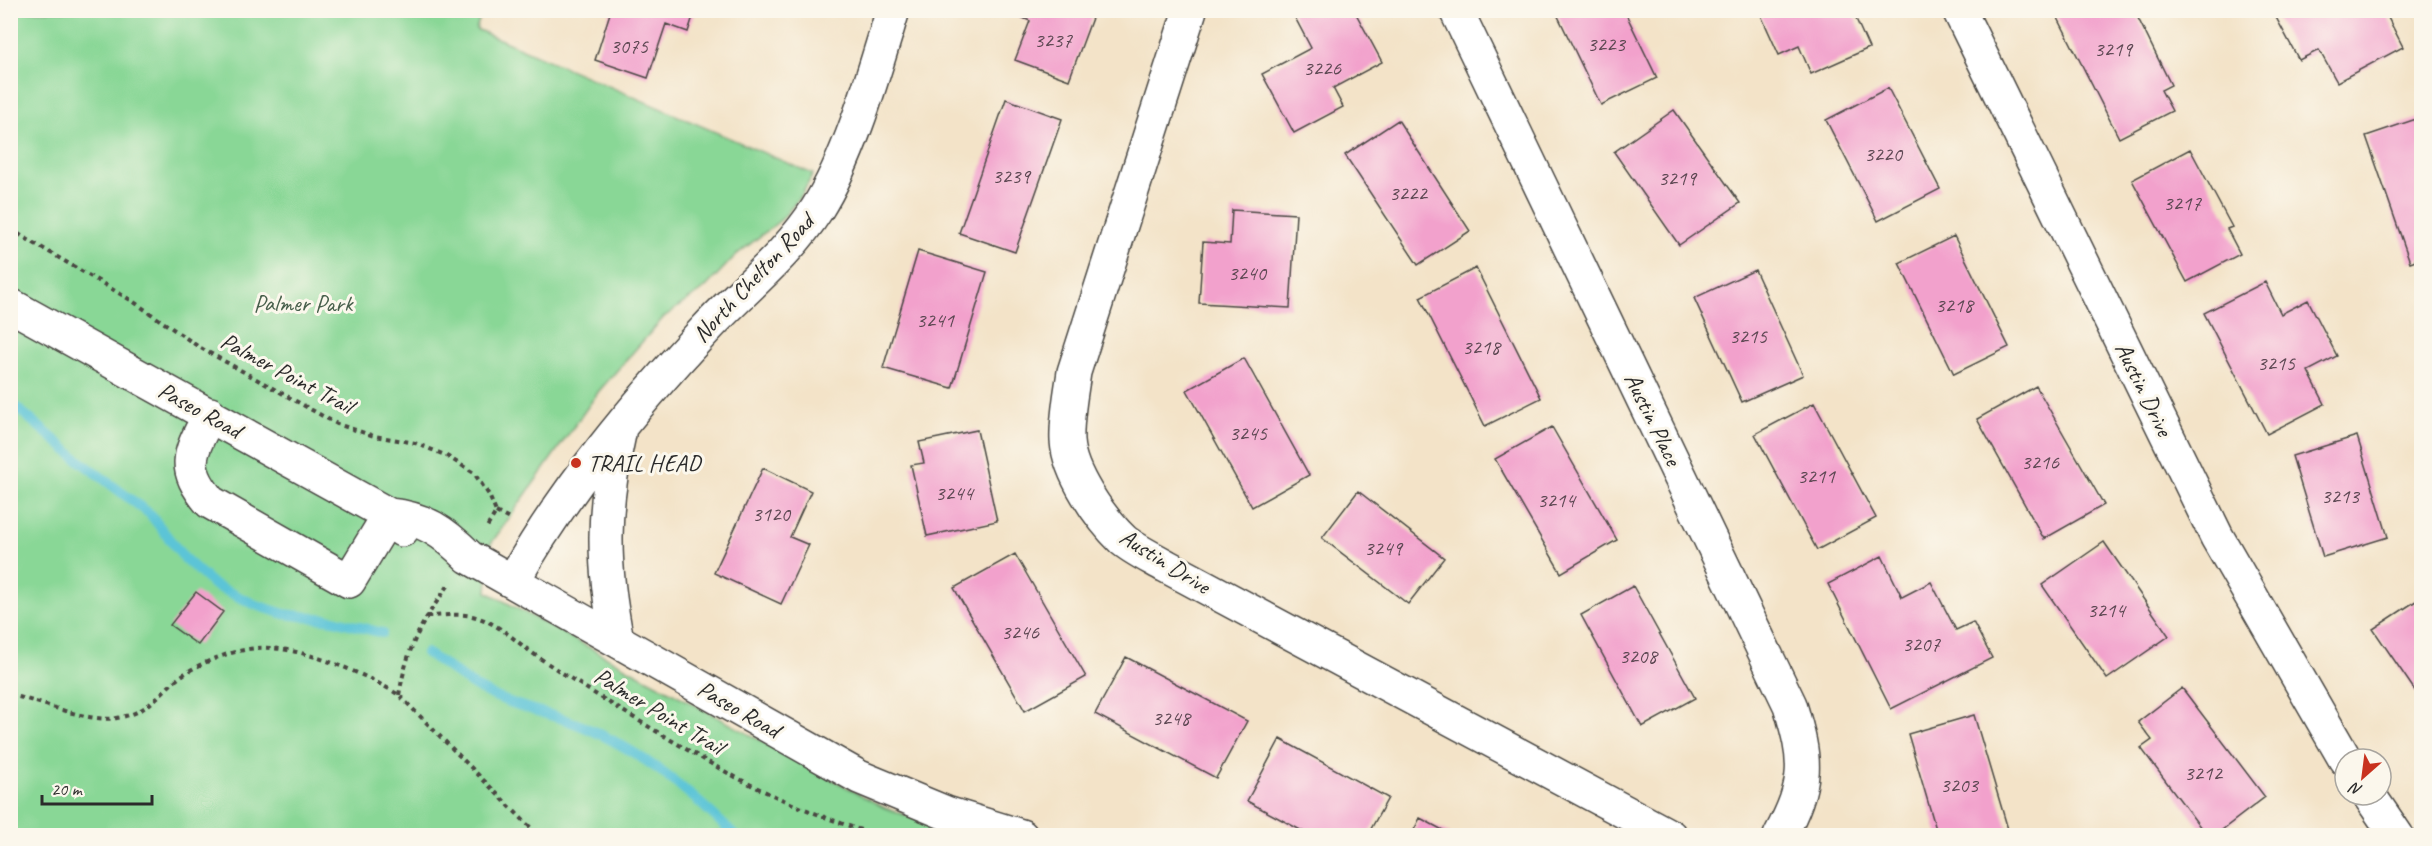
<svg xmlns="http://www.w3.org/2000/svg" width="2432" height="846" viewBox="0 0 2432 846" font-family="Caveat,sans-serif">
<style>
.green{fill:#89d796;stroke:#5a8160;stroke-width:1.5}
.lines{fill:none;stroke-linecap:round;stroke-linejoin:round}
.stream{stroke:#5bc4d7;stroke-width:10}
.building{fill:#f2a1cc}
.minor-casing{stroke:#494743;stroke-width:36}
.path{stroke:#494743;stroke-width:4;stroke-dasharray:4.5 4.5;stroke-linecap:butt}
.minor{stroke:#fff;stroke-width:33}
.poi-dot{fill:#c8321e;stroke:#fbf7ec;stroke-width:2}
.labels{text-anchor:middle;stroke-width:6;stroke-linejoin:round;paint-order:stroke}
.number-label{font-size:21px;fill:#5d4853}
.street-label{font-size:24px;fill:#2b2b2b;stroke:#fbf7ec}
.park-label{font-size:24px;fill:#475f4b;stroke:#fbf7ec}
.poi-label{font-size:24px;fill:#2b2b2b;stroke:#fbf7ec;text-anchor:start}
</style>
<rect width="100%" height="100%" fill="#fbf7ec"/>
<filter id="ink" filterUnits="userSpaceOnUse"><feTurbulence type="fractalNoise" baseFrequency=".0167" numOctaves="2"/><feDisplacementMap in="SourceGraphic" scale="12" xChannelSelector="R" yChannelSelector="G"/><feConvolveMatrix kernelMatrix="1 2 1 2 8 2 1 2 1" color-interpolation-filters="sRGB"/></filter>
<filter id="wash" filterUnits="userSpaceOnUse"><feTurbulence type="fractalNoise" baseFrequency=".008" numOctaves="4" result="noise"/><feDisplacementMap in="SourceGraphic" scale="24" xChannelSelector="R" yChannelSelector="G"/><feGaussianBlur stdDeviation="1.35" result="paint"/><feColorMatrix in="noise" values="0 0 0 0 0 0 0 0 0 0 0 0 0 0 0 0 0 1.4 0 .05"/><feComposite in="paint" operator="in"/></filter>
<g filter="url(#wash)">
<rect width="100%" height="100%" fill="#f3e3c8"/>
<!-- green -->
<path class="green" d="M 10,11 L 482,11 L 476,29 L 813,174 L 801,196 L 782,219 L 735,256 L 706,287 L 664,317 L 599,391 L 490,545 L 487,592 L 885,808 L 962,835 L 11,835 Z"/>
<g class="lines">
<!-- stream -->
<path class="stream" d="M 10,402 L 76,458 L 150,514 L 184,558 L 214,585 L 256,605 L 284,614 L 334,620 L 382,633
M 426,653 C 444,663 458,676 476,687 C 504,703 535,710 566,720 C 632,743 686,787 735,836"/>
</g>
<g id="blocks">
<!-- building -->
<path class="building" d="M 611,10 L 695,10 L 688,32 L 666,24 L 648,78 L 595,60 Z
M 1018,10 L 1095,10 L 1069,80 L 1015,60 L 1030,21 L 1016,15 Z
M 1291,10 L 1354,10 L 1382,62 L 1333,88 L 1343,107 L 1294,133 L 1262,74 L 1311,48 Z
M 1555,10 L 1624,10 L 1657,78 L 1601,105 Z
M 1765,10 L 1852,10 L 1869,48 L 1811,74 L 1799,46 L 1779,55 L 1760,13 Z
M 2058,10 L 2134,10 L 2171,85 L 2161,90 L 2172,111 L 2119,138 L 2055,12 Z
M 2272,10 L 2384,10 L 2403,47 L 2337,82 L 2319,50 L 2299,60 Z
M 1888,88 L 1940,189 L 1878,221 L 1826,120 Z
M 1006,99 L 1062,119 L 1015,252 L 959,233 Z
M 1674,110 L 1740,203 L 1679,245 L 1614,152 Z
M 2422,117 L 2422,258 L 2410,262 L 2366,136 Z
M 1398,120 L 1470,231 L 1418,265 L 1345,155 Z
M 2190,149 L 2232,227 L 2227,229 L 2240,254 L 2187,282 L 2132,180 Z
M 1232,210 L 1296,214 L 1290,308 L 1199,303 L 1203,242 L 1230,244 Z
M 1954,236 L 2009,347 L 1954,374 L 1899,263 Z
M 918,251 L 987,272 L 952,388 L 883,368 Z
M 1476,268 L 1541,398 L 1485,426 L 1420,297 Z
M 1755,270 L 1803,375 L 1742,402 L 1694,298 Z
M 2265,282 L 2281,314 L 2308,300 L 2337,356 L 2308,371 L 2325,404 L 2267,434 L 2204,313 Z
M 1244,358 L 1309,475 L 1252,507 L 1187,390 Z
M 2036,386 L 2104,505 L 2044,539 L 1977,419 Z
M 1814,403 L 1876,518 L 1817,550 L 1755,434 Z
M 1552,427 L 1617,540 L 1561,573 L 1495,459 Z
M 977,430 L 997,521 L 927,536 L 911,465 L 924,463 L 919,442 Z
M 2357,436 L 2388,537 L 2323,557 L 2292,456 Z
M 763,468 L 811,491 L 790,537 L 809,545 L 781,604 L 714,573 Z
M 1358,491 L 1444,558 L 1408,604 L 1322,538 Z
M 2104,542 L 2169,636 L 2107,679 L 2042,585 Z
M 1015,554 L 1086,677 L 1025,711 L 954,588 Z
M 1882,556 L 1902,597 L 1931,582 L 1956,630 L 1973,622 L 1992,658 L 1891,709 L 1828,584 Z
M 1633,586 L 1695,698 L 1642,727 L 1581,615 Z
M 196,592 L 223,612 L 198,645 L 170,625 Z
M 2422,597 L 2422,701 L 2373,629 Z
M 1126,657 L 1247,721 L 1216,778 L 1095,714 Z
M 2182,688 L 2265,797 L 2214,836 L 2207,836 L 2141,748 L 2152,740 L 2138,722 Z
M 1974,715 L 2010,836 L 1938,836 L 1908,734 Z
M 1280,739 L 1388,798 L 1367,836 L 1303,836 L 1304,832 L 1247,801 Z
M 1420,818 L 1454,836 L 1411,836 Z"/>
</g>
</g>
<g filter="url(#ink)">
<use href="#blocks" fill-opacity="0" stroke="#494743" stroke-width="1.5"/>
<g class="lines">
<defs>
<path id="minor" d="M 1190,10 L 1074,372 C 1071,394 1066,418 1067,441 C 1069,473 1100,518 1123,540 C 1135,550 1152,558 1166,566 L 1670,836
M 1456,10 L 1790,705 C 1807,762 1809,781 1780,836
M 1959,10 L 2217,537 L 2345,759
M 10,305 L 389,515 L 402,530
M 210,414 C 190,453 180,466 210,502 L 349,581 L 389,515
M 389,515 C 424,518 444,532 469,557 L 859,777 L 946,813 L 1021,836
M 513,581 C 565,489 634,406 706,329 C 743,289 787,256 817,209 C 851,155 874,72 893,10
M 617,640 C 602,564 602,510 619,434
M 2369,795 L 2397,836"/>
</defs>
<!-- minor casing -->
<use href="#minor" class="minor-casing"/>
<!-- path -->
<path class="path" d="M 10,229 L 134,302 L 199,347 L 337,424 L 374,436 L 415,443 L 445,455 L 474,473 L 489,495 L 496,512 L 487,527
M 496,512 L 511,520
M 427,616 C 441,616 458,613 472,616 C 499,622 519,645 541,659 C 592,693 644,724 696,755 C 753,789 816,816 879,836
M 10,695 C 41,701 87,723 117,718 C 152,712 158,692 184,674 C 204,661 234,650 257,648 C 299,645 364,673 399,695 L 539,836
M 399,695 C 408,646 419,626 448,586"/>
<!-- minor -->
<use href="#minor" class="minor"/>
</g>
</g>
<!-- markers -->
<circle class="poi-dot" cx="576" cy="463" r="6"/>
<g class="labels">
<!-- number labels -->
<g class="number-label">
<text x="1053" y="47">3237</text>
<text x="1606" y="51">3223</text>
<text x="629" y="53">3075</text>
<text x="2113" y="56">3219</text>
<text x="1322" y="75">3226</text>
<text x="1883" y="161">3220</text>
<text x="1011" y="183">3239</text>
<text x="1677" y="185">3219</text>
<text x="1408" y="200">3222</text>
<text x="2182" y="210">3217</text>
<text x="1247" y="280">3240</text>
<text x="1954" y="312">3218</text>
<text x="935" y="327">3241</text>
<text x="1748" y="343">3215</text>
<text x="1481" y="354">3218</text>
<text x="2276" y="370">3215</text>
<text x="1248" y="440">3245</text>
<text x="2040" y="469">3216</text>
<text x="1816" y="483">3211</text>
<text x="954" y="500">3244</text>
<text x="2340" y="503">3213</text>
<text x="1556" y="507">3214</text>
<text x="771" y="521">3120</text>
<text x="1383" y="555">3249</text>
<text x="2106" y="617">3214</text>
<text x="1020" y="639">3246</text>
<text x="1921" y="651">3207</text>
<text x="1638" y="663">3208</text>
<text x="1171" y="725">3248</text>
<text x="2203" y="780">3212</text>
<text x="1959" y="792">3203</text>
</g>
<!-- street labels -->
<g class="street-label">
<text transform="translate(753 278) rotate(-47)" y="8">North Chelton Road</text>
<text transform="translate(287 373) rotate(28)" y="8">Palmer Point Trail</text>
<text transform="translate(2144 389) rotate(64)" y="8">Austin Drive</text>
<text transform="translate(200 410) rotate(29)" y="8">Paseo Road</text>
<text transform="translate(1653 419) rotate(64)" y="8">Austin Place</text>
<text transform="translate(1165 561) rotate(32)" y="8">Austin Drive</text>
<text transform="translate(739 709) rotate(30)" y="8">Paseo Road</text>
<text transform="translate(659 711) rotate(31)" y="8">Palmer Point Trail</text>
</g>
<!-- park labels -->
<g class="park-label">
<text x="303" y="311">Palmer Park</text>
</g>
<!-- poi labels -->
<g class="poi-label">
<text x="588" y="471">TRAIL HEAD</text>
</g>
</g>
<!-- margin -->
<rect width="2432" height="846" fill="none" stroke="#fbf7ec" stroke-width="36"/>
<!-- north arrow -->
<g transform="translate(2363 777) rotate(208)"><circle r="28" fill="#fbf7ec" stroke="#a8a59f" stroke-width="1.5"/>
<path d="M0-4.5L10 22L0 15L-10 22Z" fill="#c8321e"/>
<text y="-9" font-size="16" font-weight="bold" text-anchor="middle" fill="#2b2b2b">N</text>
</g>
<!-- scale -->
<path d="M42 795v9h110v-9" fill="none" stroke="#2b2b2b" stroke-width="3"/>
<text x="51" y="795" font-size="18" fill="#2b2b2b" stroke="#fbf7ec" stroke-width="4.5" paint-order="stroke">20 m</text>
</svg>
